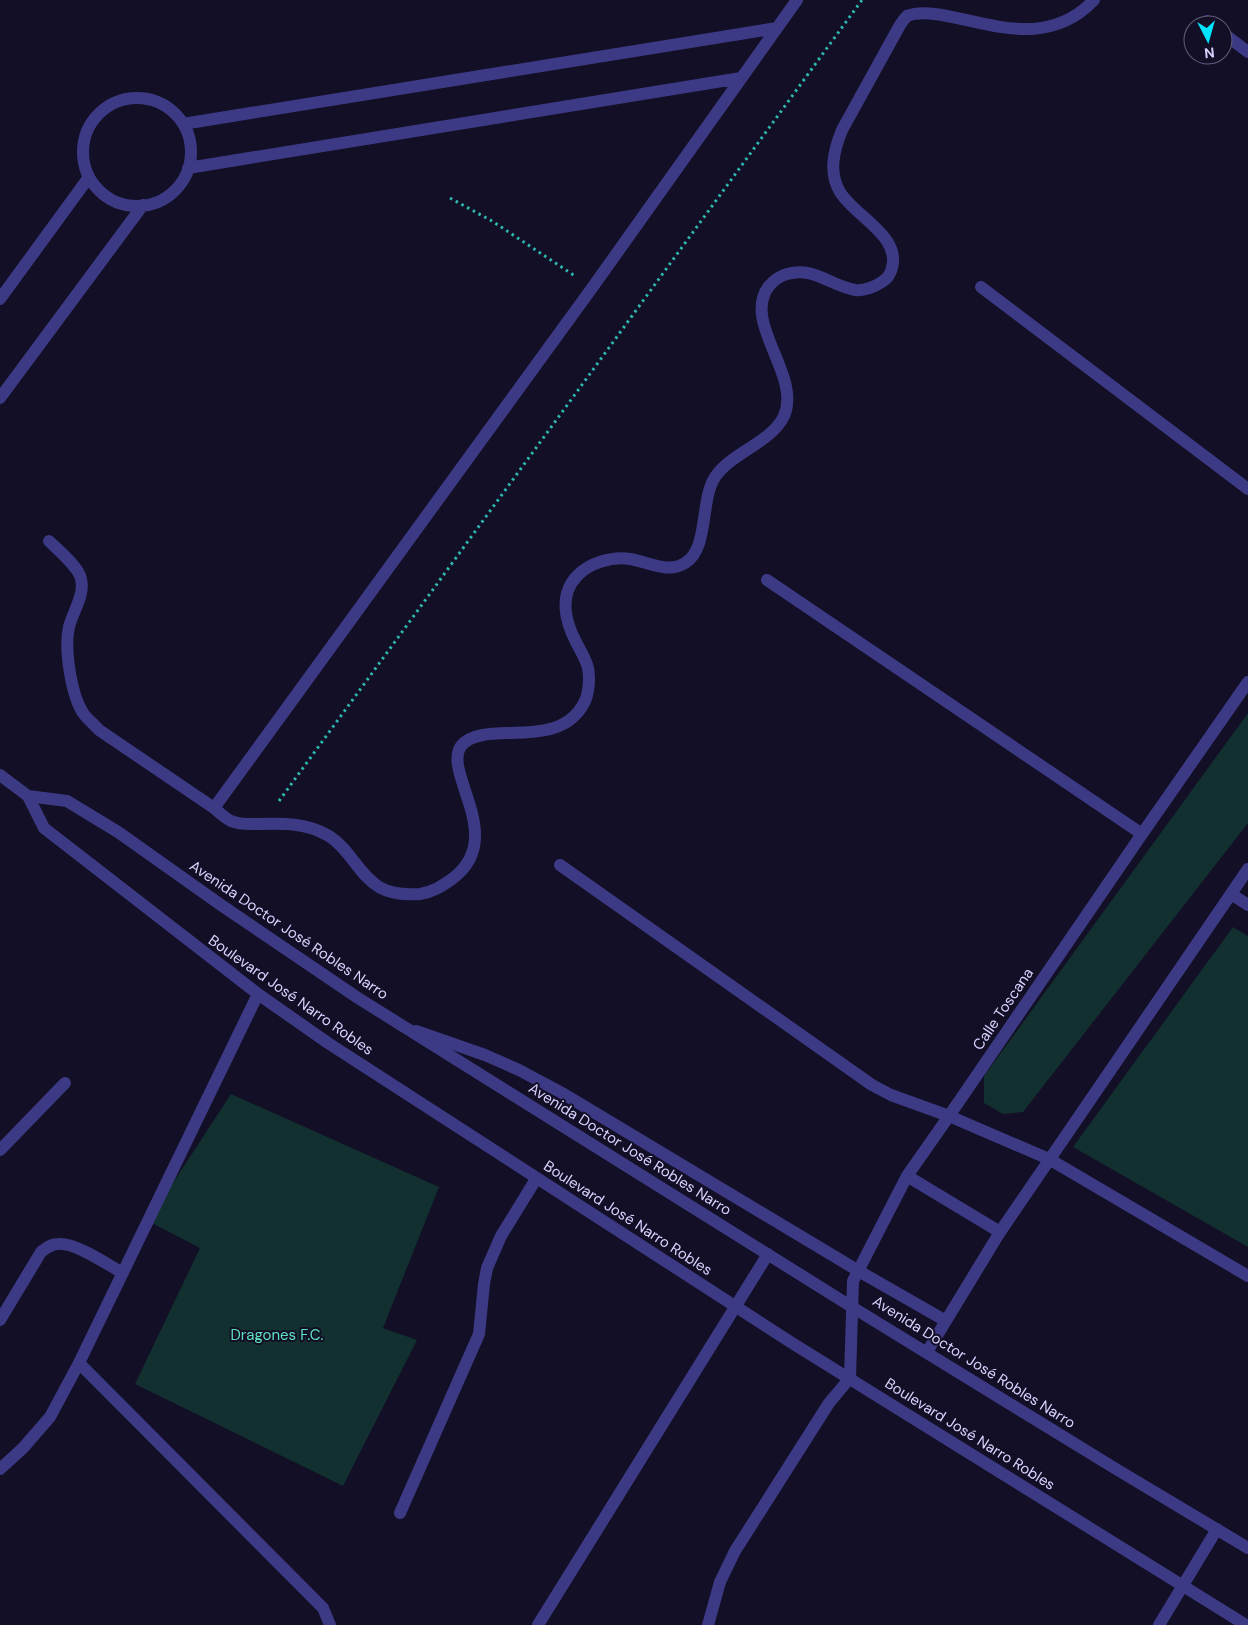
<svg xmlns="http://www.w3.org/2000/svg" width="1248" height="1625" viewBox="0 0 1248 1625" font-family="'DM Sans',sans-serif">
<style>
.green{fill:#12302f}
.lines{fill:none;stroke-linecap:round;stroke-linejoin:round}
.path{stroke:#2fb8b0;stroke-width:3;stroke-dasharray:2.5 4;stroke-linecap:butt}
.service{stroke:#3d3a85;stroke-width:12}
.minor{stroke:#3d3a85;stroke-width:12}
.tertiary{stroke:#3d3a85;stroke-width:12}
.labels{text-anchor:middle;stroke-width:4;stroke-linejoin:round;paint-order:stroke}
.street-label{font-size:15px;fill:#d9d4ff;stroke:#130f26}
.park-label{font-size:15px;fill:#5fe0c0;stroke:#130f26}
</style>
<rect width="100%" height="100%" fill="#130f26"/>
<!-- green -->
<path class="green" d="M 1248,713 L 1248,823 L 1023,1112 L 1003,1114 L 984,1103 L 984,1076 Z
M 1233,927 L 1248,936 L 1248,1247 L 1073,1147 Z
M 231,1094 L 439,1187 L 383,1328 L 417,1340 L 343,1486 L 135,1384 L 200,1248 L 148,1221 Z"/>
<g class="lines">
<!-- path -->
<path class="path" d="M 450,198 L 492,221 L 575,276
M 279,801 L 862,0"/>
<!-- service -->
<path class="service" d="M83 152a54 54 0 1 1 108 0a54 54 0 1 1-108 0Z
M 183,124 L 777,28
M 188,168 L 741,78
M 0,299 L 89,177
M 0,398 L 143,205
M 49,541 C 58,550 79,567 81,579 C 85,595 73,611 69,627 C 64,648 71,694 83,713 C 87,719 94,724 99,730 L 214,808 C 220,813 225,818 231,821 C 240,825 250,824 259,824 C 284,823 307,823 329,836 C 350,849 358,874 379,887 C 391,894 406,895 420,894 C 433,892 442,886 452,879 C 508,838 442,773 461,746 C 483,718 558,753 584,703 C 589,694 590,678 588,668 C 586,659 580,650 576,642 C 565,621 559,595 577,576 C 589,563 612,556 630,559 C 648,562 668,574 685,563 C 709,549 700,500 715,477 C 732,452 771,443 784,416 C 802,375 741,322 769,286 C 774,280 780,276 787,274 C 813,266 831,286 855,290 C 865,291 874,287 882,282 C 887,278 888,278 891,271 C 904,237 855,217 840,192 C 828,172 834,150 842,130 L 900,25 C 902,22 905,18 907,16 C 951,0 1034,64 1094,0
M 214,808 L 592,288 L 797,0
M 0,1150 L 65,1083
M 0,1320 L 41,1252 C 46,1248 51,1244 58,1244 C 75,1242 108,1265 123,1273
M 79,1363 L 323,1608 L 330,1625
M 0,1469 L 23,1448 L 50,1417 L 79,1363 L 258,994
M 400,1513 L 479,1334 L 484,1284 L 487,1268 L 501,1236 L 536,1179
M 538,1625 L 768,1254
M 708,1625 L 720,1582 L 735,1551 L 829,1403 L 850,1378"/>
<!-- minor -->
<path class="minor" d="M 1207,21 L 1212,25
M 1223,33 L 1248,52
M 981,287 L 1248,489
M 767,580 L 1142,834
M 560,865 L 872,1085 L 891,1095 L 949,1116 L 1049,1159 L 1248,1276
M 1231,894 L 1248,905
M 416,1031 L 485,1055 L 519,1070 L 562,1093 L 857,1270 L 946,1321
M 907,1176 L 1000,1232
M 927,1352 L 1000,1232 L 1248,869
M 850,1378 L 853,1281 L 907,1176 L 949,1116 L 1142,834 L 1248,682
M 1159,1625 L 1217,1529"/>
<!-- tertiary -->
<path class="tertiary" d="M 0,775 L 28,796 L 67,801 L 118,832 L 221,905 L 358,998 L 852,1307 L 1116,1469 L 1248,1548
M 28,796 L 44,828 L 258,994 L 328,1043 L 792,1343 L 1246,1625"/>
</g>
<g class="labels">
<!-- street labels -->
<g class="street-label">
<text transform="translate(289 930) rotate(34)" y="5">Avenida Doctor José Robles Narro</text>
<text transform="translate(291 995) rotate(35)" y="5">Boulevard José Narro Robles</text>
<text transform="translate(1003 1009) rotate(-56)" y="5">Calle Toscana</text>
<text transform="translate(630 1149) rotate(32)" y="5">Avenida Doctor José Robles Narro</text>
<text transform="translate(628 1218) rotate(33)" y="5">Boulevard José Narro Robles</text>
<text transform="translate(974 1362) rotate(32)" y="5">Avenida Doctor José Robles Narro</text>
<text transform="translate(970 1434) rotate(32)" y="5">Boulevard José Narro Robles</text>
</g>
<!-- park labels -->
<g class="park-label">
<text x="277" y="1340">Dragones F.C.</text>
</g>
</g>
<!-- north arrow -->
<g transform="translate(1208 40) rotate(174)"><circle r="24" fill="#130f26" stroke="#625e7d"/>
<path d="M0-4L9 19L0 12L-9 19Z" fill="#00e5ff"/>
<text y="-8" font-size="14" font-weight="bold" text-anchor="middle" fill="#d9d4ff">N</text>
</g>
</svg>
